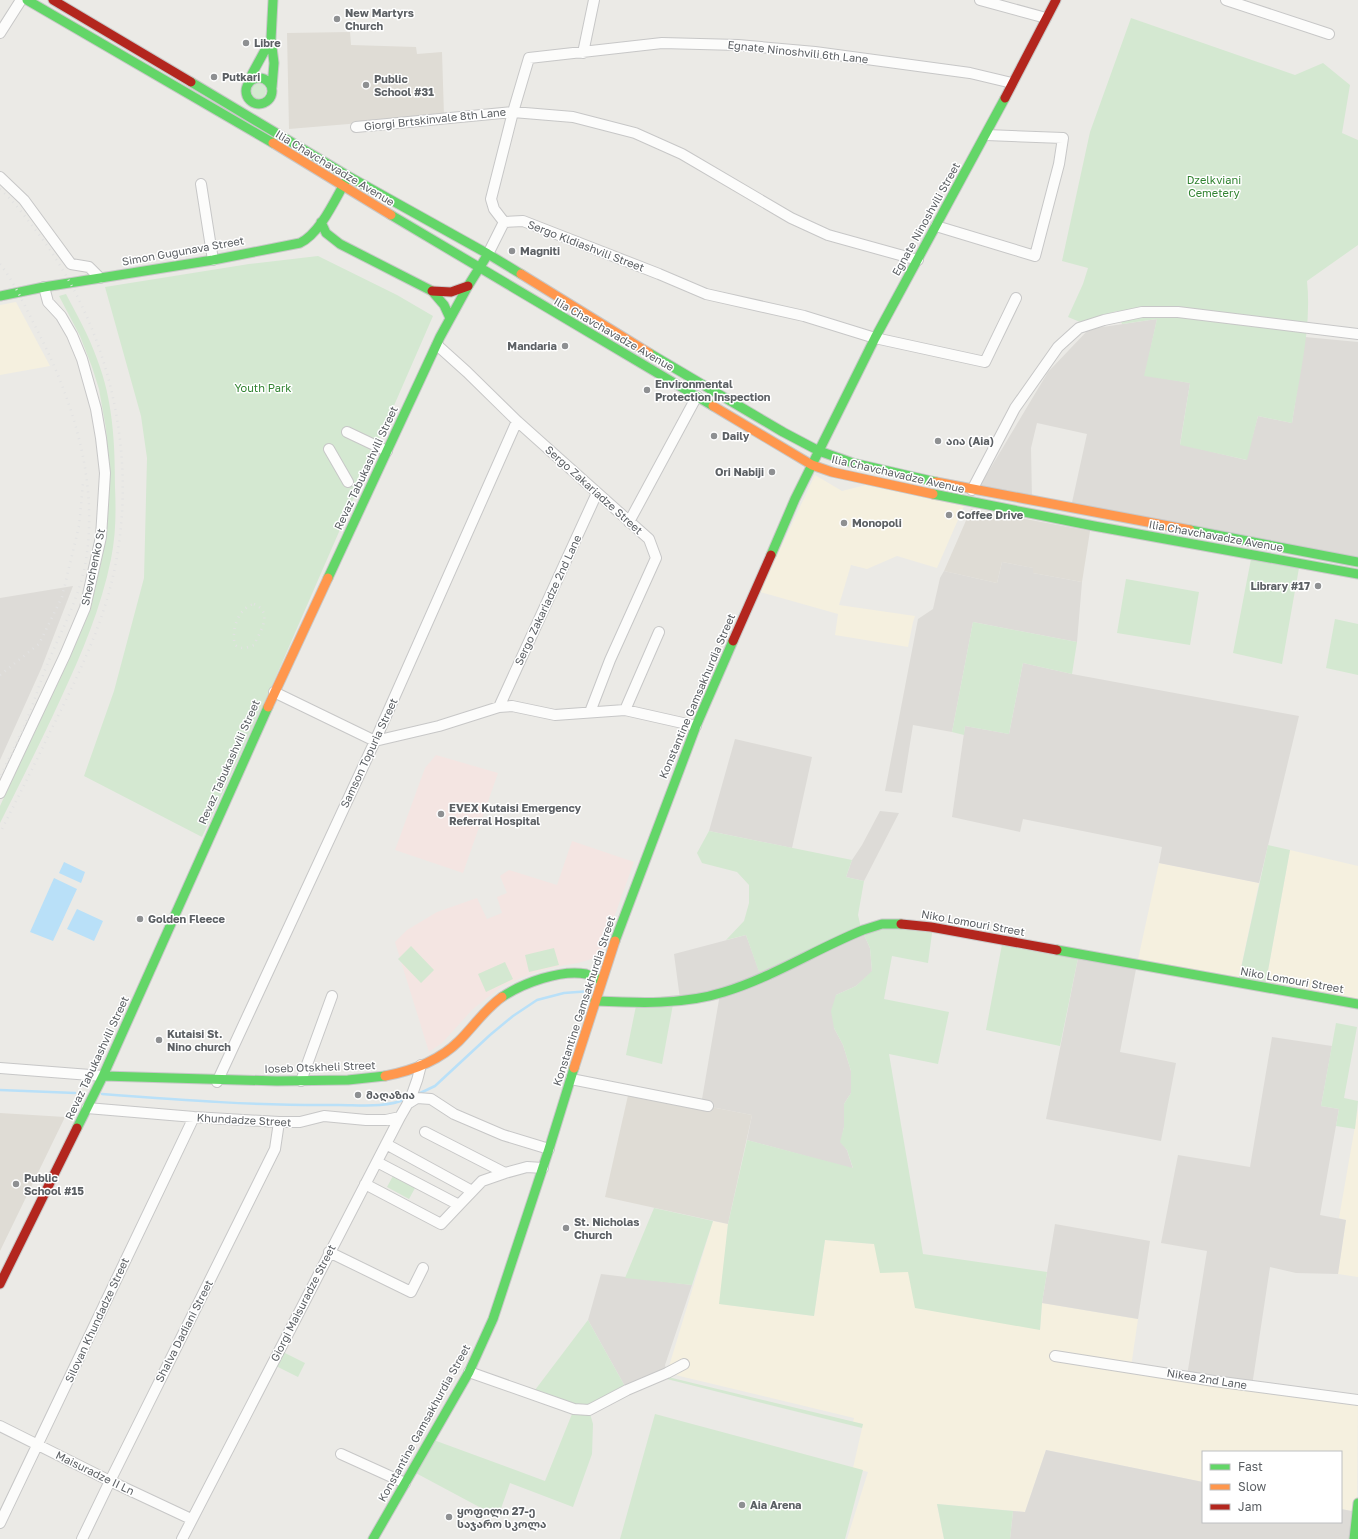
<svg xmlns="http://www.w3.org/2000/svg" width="1358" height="1539" viewBox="0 0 1358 1539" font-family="'Golos Text','Noto Sans Georgian',sans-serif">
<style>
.commercial{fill:#f5f0df}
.industrial{fill:#dddbd7}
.education{fill:#dfdcd5}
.medical{fill:#f4e5e2}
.green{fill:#d4e8d1}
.water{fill:#b9e0f8}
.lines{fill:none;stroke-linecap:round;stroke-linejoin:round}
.stream{stroke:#b9e0f8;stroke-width:2.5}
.street-casing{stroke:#c7c7c7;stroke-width:12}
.fast-casing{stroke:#c8c8c8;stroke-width:11}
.slow-casing{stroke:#c8c8c8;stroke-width:11}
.jam-casing{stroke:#c8c8c8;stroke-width:11}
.street{stroke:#fcfcfb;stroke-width:10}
.fast{stroke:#63d668;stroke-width:9}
.slow{stroke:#ff974d;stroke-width:9}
.jam{stroke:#b3261e;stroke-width:9}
.rail{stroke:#e2e2e2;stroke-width:2.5;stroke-dasharray:1 5;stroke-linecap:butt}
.poi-dot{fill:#8e9092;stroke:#fff;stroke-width:1.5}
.labels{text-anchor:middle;stroke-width:3;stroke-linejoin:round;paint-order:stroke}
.poi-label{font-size:11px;font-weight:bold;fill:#5c6064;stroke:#fff;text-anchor:start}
.street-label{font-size:11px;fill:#5c6064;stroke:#fff}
.park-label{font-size:11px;fill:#338433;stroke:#fff}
</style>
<rect width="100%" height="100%" fill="#ebeae6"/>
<!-- commercial -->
<path class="commercial" d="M 16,302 L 50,366 L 0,375 L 0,305 Z
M 815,475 L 842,491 L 866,485 L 964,506 L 937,568 L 897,556 L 867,569 L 851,565 L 839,605 L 915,616 L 913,622 L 908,647 L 835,635 L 838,614 L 760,592 Z
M 1290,850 L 1358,866 L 1358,1004 L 1265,987 Z
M 1159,863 L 1259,883 L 1238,982 L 1137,964 Z
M 1358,1109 L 1358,1277 L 1338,1274 L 1346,1220 L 1339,1218 Z
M 713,1221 L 728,1224 L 720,1304 L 814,1316 L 825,1240 L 874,1244 L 908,1271 L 1040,1330 L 1042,1303 L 1138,1319 L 1131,1367 L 1358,1400 L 1357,1512 L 1341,1509 L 1341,1452 L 1203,1452 L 1203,1482 L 1046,1450 L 1025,1512 L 937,1504 L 944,1539 L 847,1539 L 868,1472 L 853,1468 L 863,1424 L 853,1422 L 854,1418 L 667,1373 Z"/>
<!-- industrial -->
<path class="industrial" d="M 1157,319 L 1145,375 L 1190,383 L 1180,444 L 1246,460 L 1258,416 L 1292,423 L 1305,337 L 1358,342 L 1358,559 L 1071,507 L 1087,434 L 1037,423 L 1031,448 L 1032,499 L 978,489 L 1048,372 L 1089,329 Z
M 1002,562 L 1034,568 L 1033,573 L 1082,582 L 1077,642 L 973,622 L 952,732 L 913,725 L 902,793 L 885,791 L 918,619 L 933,609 L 940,578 L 944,571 L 997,583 Z
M 73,586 L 41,669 L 0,760 L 0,598 Z
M 1023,663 L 1072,674 L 1299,716 L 1259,883 L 1159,863 L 1162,847 L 1023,819 L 1020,832 L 952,817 L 965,726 L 1009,734 Z
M 735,739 L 812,757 L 792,848 L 709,831 Z
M 880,811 L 899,813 L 864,881 L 846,877 L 852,860 L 862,845 Z
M 861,928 L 870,948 L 872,972 L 856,986 L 836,995 L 834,1028 L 843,1045 L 851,1071 L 851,1093 L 844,1104 L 844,1127 L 841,1142 L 847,1150 L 853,1169 L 747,1140 L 752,1115 L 701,1105 L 721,988 L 680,999 L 674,954 L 746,935 L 759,971 Z
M 1079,953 L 1137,964 L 1120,1052 L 1176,1063 L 1161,1141 L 1046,1119 Z
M 1272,1037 L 1332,1046 L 1321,1106 L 1339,1109 L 1320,1215 L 1346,1220 L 1338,1274 L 1296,1273 L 1270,1267 L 1252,1386 L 1187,1376 L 1207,1251 L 1161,1243 L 1178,1155 L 1250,1167 Z
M 1055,1224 L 1150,1241 L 1138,1319 L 1042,1303 Z
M 601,1274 L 692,1285 L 665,1365 L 667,1373 L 627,1390 L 588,1320 Z
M 1046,1450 L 1203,1482 L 1203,1522 L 1341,1522 L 1341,1509 L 1357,1512 L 1354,1539 L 1010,1539 L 1013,1511 L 1025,1512 Z"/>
<!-- education -->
<path class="education" d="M 350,32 L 351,45 L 416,47 L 417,54 L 442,52 L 444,116 L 289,129 L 287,33 Z
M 971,509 L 1090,531 L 1082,582 L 1033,573 L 1033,568 L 1002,562 L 997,583 L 944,571 Z
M 629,1091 L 752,1115 L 728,1224 L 605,1197 Z
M 0,1113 L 65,1117 L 0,1251 Z"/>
<!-- medical -->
<path class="medical" d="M 436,755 L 498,773 L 463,873 L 395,850 L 425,768 Z
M 572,841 L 634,862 L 601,954 L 595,958 L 578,963 L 555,967 L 536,972 L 502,986 L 473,1009 L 442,1043 L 429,1052 L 395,942 L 407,930 L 437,912 L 477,898 L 487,919 L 502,913 L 497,897 L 507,893 L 500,876 L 509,870 L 557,885 Z"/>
<!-- green -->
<path class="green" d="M 1131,18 L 1295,75 L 1323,63 L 1350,85 L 1342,133 L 1358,140 L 1358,245 L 1307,281 C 1312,328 1299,377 1292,423 L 1258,416 L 1247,460 L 1180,445 L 1190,383 L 1144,376 L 1157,319 L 1122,324 L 1117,311 L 1080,322 L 1068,317 L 1083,284 L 1088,268 L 1062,261 L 1090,132 Z
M250 91a8 8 0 1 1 16 0a8 8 0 1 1-16 0Z
M 318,256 L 397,295 L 433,316 L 271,688 L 202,837 L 84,776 L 114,691 L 144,578 L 147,458 L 141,416 L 105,287 L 249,264 Z
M 66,294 C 77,315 89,336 97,359 C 113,400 115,443 115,487 C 116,511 116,535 111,559 C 101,608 82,653 61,698 C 42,740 21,781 0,823 L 0,806 L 90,610 L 101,563 L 107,526 L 109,475 L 106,429 L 99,389 L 92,367 L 80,336 L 59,296 Z
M 1251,559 L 1299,568 L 1282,664 L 1233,653 Z
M 1126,579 L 1199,592 L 1190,645 L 1117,633 Z
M 1335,619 L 1358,624 L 1358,675 L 1326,668 Z
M 973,622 L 1077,642 L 1072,674 L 1023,663 L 1009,734 L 965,726 L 964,735 L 952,732 Z
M 709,831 L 852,860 L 846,877 L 864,881 L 858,915 L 861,928 L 933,926 L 928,963 L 892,956 L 884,999 L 949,1012 L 938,1064 L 889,1054 L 923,1254 L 1047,1272 L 1042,1303 L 1040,1330 L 915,1308 L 908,1272 L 880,1273 L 874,1244 L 825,1240 L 814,1316 L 719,1304 L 728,1224 L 747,1140 L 853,1168 L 847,1150 L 840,1142 L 844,1127 L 844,1104 L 851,1093 L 851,1071 L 843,1045 L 834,1028 L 831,1011 L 836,995 L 856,986 L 872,971 L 870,948 L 861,928 L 759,972 L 746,935 L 726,940 L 744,921 L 749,903 L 749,885 L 737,872 L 702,863 L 697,853 Z
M 1268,845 L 1290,850 L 1265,987 L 1238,982 Z
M 1003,939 L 1079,953 L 1060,1046 L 986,1030 Z
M 411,946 L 434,970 L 421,983 L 398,959 Z
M 554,948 L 559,965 L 529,972 L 525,955 Z
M 505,962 L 513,979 L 486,992 L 478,974 Z
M 674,999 L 662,1064 L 626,1055 L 637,1001 Z
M 1336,1023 L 1357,1027 L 1344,1098 L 1358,1101 L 1355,1129 L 1336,1126 L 1339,1109 L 1321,1106 Z
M 393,1176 L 415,1188 L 409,1199 L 387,1187 Z
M 654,1208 L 713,1221 L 692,1285 L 625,1278 Z
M 588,1320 L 627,1390 L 589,1410 L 593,1424 L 592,1454 L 573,1507 L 510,1483 L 498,1517 L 412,1471 L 431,1439 L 545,1481 L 574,1409 L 532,1394 Z
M 283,1352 L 305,1363 L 298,1377 L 276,1366 Z
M 659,1377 L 668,1377 L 863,1424 L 862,1428 Z
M 655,1414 L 863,1470 L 845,1539 L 620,1539 Z
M 937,1504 L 1013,1511 L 1010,1539 L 944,1539 Z"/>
<!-- water -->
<path class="water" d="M 64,862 L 85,872 L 81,883 L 59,873 Z
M 54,878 L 77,889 L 53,941 L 30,932 Z
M 77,909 L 103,921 L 94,941 L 67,929 Z"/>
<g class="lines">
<!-- stream -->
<path class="stream" d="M 0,1090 L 75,1093
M 102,1094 C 181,1100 260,1106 339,1105 C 360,1105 386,1108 406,1099
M 416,1095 L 435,1086 L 490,1035 L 513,1016 L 537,1000 L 564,993 L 591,991"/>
<defs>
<path id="street" d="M 980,0 L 1046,18
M 1226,0 L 1329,34
M 0,33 L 21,0
M 583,53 L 594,0
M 356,127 L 513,112 L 573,117 L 635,133 L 682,154 L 791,218 L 828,235 L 918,260
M 0,177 L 24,200 L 71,264 L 89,267 L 100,278
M 201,184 L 213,260
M 504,222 L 494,209 L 491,199 L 513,112 L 529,58 L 662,43 L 738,45 L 815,52 L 970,73 L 1012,83
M 504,222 L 523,221 L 659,274 L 706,294 L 804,316 L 875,338 L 985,362 L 1016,298
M 936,226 L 1035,256 L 1059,164 L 1063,138 L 986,135
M 488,254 L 504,222
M 437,345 L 467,372 L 517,421 L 649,539 L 656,558 L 610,660 L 590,712
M 347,432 L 387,451
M 329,449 L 348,482
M 972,490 L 1015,408 L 1058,347 L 1079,328 L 1104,320 L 1142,312 L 1178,312 L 1358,334
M 629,522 L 697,396
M 274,692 L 375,741 L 439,726 L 499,707 L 512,706 L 555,715 L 625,710 L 696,726
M 499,707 L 597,493
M 625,710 L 659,632
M 0,793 L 65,655 L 85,608 L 101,537 L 105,473 L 101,438 L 96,409 L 82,359 L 72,335 L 61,316 L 48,302 L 44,287
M 0,1068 L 103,1076
M 571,1079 L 708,1106
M 301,1081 L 332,996
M 217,1082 L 375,741 L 517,421
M 409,1103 L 417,1098 L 431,1099 L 454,1114 L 503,1135 L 549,1149
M 87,1108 L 194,1117 L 279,1122 L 300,1122 L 324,1116 L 366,1120 L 386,1120 L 400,1117
M 425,1132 L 505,1173
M 386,1144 L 472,1191
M 377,1162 L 459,1205 L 482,1181 L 505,1173 L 527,1167 L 543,1168
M 365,1184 L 441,1224 L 459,1205
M 329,1252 L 411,1292 L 423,1268
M 1055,1356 L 1214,1381 L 1358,1400
M 469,1372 L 574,1409 L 589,1410 L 627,1390 L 667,1373 L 684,1364
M 0,1426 L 110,1481 L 191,1519
M 341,1454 L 405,1483
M 0,1523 L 194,1117
M 82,1539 L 110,1481 L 275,1149 L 279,1122
M 182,1539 L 400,1117 C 411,1100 417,1084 421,1065"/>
<path id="fast" d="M 27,0 L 273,143
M246 91a13 13 0 1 1 26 0a13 13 0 1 1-26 0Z
M 250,81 L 252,74 L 271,39
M 191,82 L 348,176 L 488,254 L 521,274
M 272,87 L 274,63 L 271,39 L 273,0
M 391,215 L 713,406
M 321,222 L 326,233 L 340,244 L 432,291 L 444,305 L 450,318
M 0,296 L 44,287 L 213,260 L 300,243 C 321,233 336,197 348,177
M 649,353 L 783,432 L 819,451 L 853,463 L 936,482
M 933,494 L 1094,526 L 1358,574
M 1190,530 L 1358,562
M 771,555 L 795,499 L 875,338 L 1005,98
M 328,578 L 440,337 L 468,286 L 488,254
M 615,941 L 696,726 L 733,641
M 1057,950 L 1358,1004
M 502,997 C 523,983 561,969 586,974 C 591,976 596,978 601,980
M 595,1001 C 638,1003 683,1005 724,992 C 773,977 816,949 863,930 L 882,924 L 901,924
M 103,1076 L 277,1081 L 348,1080 L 385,1076
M 77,1128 L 103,1076 L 268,707
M 373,1539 L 469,1372 L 493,1319 L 549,1149 L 574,1068
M 1354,1539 L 1358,1503"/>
<path id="slow" d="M 273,143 L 391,215
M 521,274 L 649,353
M 713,406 L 812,465 L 832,472 L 933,494
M 936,482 L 1190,530
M 268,707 L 328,578
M 574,1068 L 615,941
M 385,1076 C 411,1071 440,1060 459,1041 C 474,1026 485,1009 502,997"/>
<path id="jam" d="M 53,0 L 191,82
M 1005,98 L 1056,0
M 432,291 L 451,292 L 468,286
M 733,641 L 771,555
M 901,924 L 931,927 L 1057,950
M 0,1284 L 77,1128"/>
</defs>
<!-- street casing -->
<use href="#street" class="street-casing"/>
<!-- fast casing -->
<use href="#fast" class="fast-casing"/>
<!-- slow casing -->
<use href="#slow" class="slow-casing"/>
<!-- jam casing -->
<use href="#jam" class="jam-casing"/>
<!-- street -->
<use href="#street" class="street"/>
<!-- fast -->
<use href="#fast" class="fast"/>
<!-- slow -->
<use href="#slow" class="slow"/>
<!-- jam -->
<use href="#jam" class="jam"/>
<!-- rail -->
<path class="rail" d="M 0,189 C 11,199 21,211 30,223 C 116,329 146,480 104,609 C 90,652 70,692 50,732 C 34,766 17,799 0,833
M 0,264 C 14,282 23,302 33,322 C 71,394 99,478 86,560 C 80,597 61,631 47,665 C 39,684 34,703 26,722 C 18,740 9,758 0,777
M 254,604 C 274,613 260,631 254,645 C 247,648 242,650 235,645 C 231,630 238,608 254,604 Z
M 0,675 L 39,644 L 62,597 L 79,526 L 83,483"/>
</g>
<!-- markers -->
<g class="poi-dot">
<circle cx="337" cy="19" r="4"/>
<circle cx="246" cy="43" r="4"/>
<circle cx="214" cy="77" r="4"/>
<circle cx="366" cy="85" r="4"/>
<circle cx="512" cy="251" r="4"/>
<circle cx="565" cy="346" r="4"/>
<circle cx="647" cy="390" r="4"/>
<circle cx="714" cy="436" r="4"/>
<circle cx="938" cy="441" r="4"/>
<circle cx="772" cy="472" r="4"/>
<circle cx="949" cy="515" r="4"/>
<circle cx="844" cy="523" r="4"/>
<circle cx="1318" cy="586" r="4"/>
<circle cx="441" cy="814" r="4"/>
<circle cx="140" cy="919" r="4"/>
<circle cx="159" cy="1040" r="4"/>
<circle cx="358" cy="1095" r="4"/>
<circle cx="16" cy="1184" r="4"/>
<circle cx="566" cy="1228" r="4"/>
<circle cx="742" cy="1505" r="4"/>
<circle cx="449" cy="1517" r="4"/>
</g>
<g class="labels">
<!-- poi labels -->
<g class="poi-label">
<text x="345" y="17">New Martyrs<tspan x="345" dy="13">Church</tspan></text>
<text x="254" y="47">Libre</text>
<text x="222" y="81">Putkari</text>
<text x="374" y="83">Public<tspan x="374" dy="13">School #31</tspan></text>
<text x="520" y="255">Magniti</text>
<text x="557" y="350" text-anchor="end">Mandaria</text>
<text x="655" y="388">Environmental<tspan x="655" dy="13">Protection Inspection</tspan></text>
<text x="722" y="440">Daily</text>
<text x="946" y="445">აია (Aia)</text>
<text x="764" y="476" text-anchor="end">Ori Nabiji</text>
<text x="957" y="519">Coffee Drive</text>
<text x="852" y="527">Monopoli</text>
<text x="1310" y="590" text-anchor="end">Library #17</text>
<text x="449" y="812">EVEX Kutaisi Emergency<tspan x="449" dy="13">Referral Hospital</tspan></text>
<text x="148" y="923">Golden Fleece</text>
<text x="167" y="1038">Kutaisi St.<tspan x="167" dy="13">Nino church</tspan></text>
<text x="366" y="1099">მაღაზია</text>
<text x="24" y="1182">Public<tspan x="24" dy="13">School #15</tspan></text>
<text x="574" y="1226">St. Nicholas<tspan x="574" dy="13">Church</tspan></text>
<text x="750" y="1509">Aia Arena</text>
<text x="457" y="1515">ყოფილი 27-ე<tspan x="457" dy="13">საჯარო სკოლა</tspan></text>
</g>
<!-- street labels -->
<g class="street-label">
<text transform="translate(798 52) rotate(6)" y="4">Egnate Ninoshvili 6th Lane</text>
<text transform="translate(435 119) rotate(-6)" y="4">Giorgi Brtskinvale 8th Lane</text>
<text transform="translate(335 168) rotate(31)" y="4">Ilia Chavchavadze Avenue</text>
<text transform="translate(926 219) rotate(-61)" y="4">Egnate Ninoshvili Street</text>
<text transform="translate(586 246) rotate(21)" y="4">Sergo Kldiashvili Street</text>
<text transform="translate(183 251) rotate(-10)" y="4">Simon Gugunava Street</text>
<text transform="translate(614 334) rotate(30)" y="4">Ilia Chavchavadze Avenue</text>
<text transform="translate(366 468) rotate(-65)" y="4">Revaz Tabukashvili Street</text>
<text transform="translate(898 474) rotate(13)" y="4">Ilia Chavchavadze Avenue</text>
<text transform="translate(594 490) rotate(42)" y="4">Sergo Zakariadze Street</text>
<text transform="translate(1216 536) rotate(10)" y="4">Ilia Chavchavadze Avenue</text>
<text transform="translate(93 567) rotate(-78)" y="4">Shevchenko St</text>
<text transform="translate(548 600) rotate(-65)" y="4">Sergo Zakariadze 2nd Lane</text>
<text transform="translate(697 696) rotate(-67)" y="4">Konstantine Gamsakhurdia Street</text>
<text transform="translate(369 753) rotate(-65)" y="4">Samson Topuria Street</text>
<text transform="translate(229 762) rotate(-66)" y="4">Revaz Tabukashvili Street</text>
<text transform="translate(973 923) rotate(10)" y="4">Niko Lomouri Street</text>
<text transform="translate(1292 980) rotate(10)" y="4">Niko Lomouri Street</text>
<text transform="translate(584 1001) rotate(-72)" y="4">Konstantine Gamsakhurdia Street</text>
<text transform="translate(97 1058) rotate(-65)" y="4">Revaz Tabukashvili Street</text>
<text transform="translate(320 1067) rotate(-2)" y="4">Ioseb Otskheli Street</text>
<text transform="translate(244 1120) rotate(3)" y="4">Khundadze Street</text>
<text transform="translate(303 1303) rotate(-63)" y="4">Giorgi Maisuradze Street</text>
<text transform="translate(97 1320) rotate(-65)" y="4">Silovan Khundadze Street</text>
<text transform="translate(184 1331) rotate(-63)" y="4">Shalva Dadiani Street</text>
<text transform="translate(1207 1379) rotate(9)" y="4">Nikea 2nd Lane</text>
<text transform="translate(424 1423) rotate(-61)" y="4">Konstantine Gamsakhurdia Street</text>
<text transform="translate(95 1473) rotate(26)" y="4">Maisuradze II Ln</text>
</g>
<!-- park labels -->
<g class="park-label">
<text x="1214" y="184">Dzelkviani<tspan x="1214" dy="13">Cemetery</tspan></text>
<text x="263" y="392">Youth Park</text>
</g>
</g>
<!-- legend -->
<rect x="1202" y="1451" width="140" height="72" fill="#ffffff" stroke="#bebfc1"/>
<rect x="1210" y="1464" width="20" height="6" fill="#63d668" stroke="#bebfc1"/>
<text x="1238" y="1471" font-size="12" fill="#5c6064">Fast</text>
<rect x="1210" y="1484" width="20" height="6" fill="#ff974d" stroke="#bebfc1"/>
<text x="1238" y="1491" font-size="12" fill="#5c6064">Slow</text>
<rect x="1210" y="1504" width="20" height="6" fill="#b3261e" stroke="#bebfc1"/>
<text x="1238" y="1511" font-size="12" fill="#5c6064">Jam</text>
</svg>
